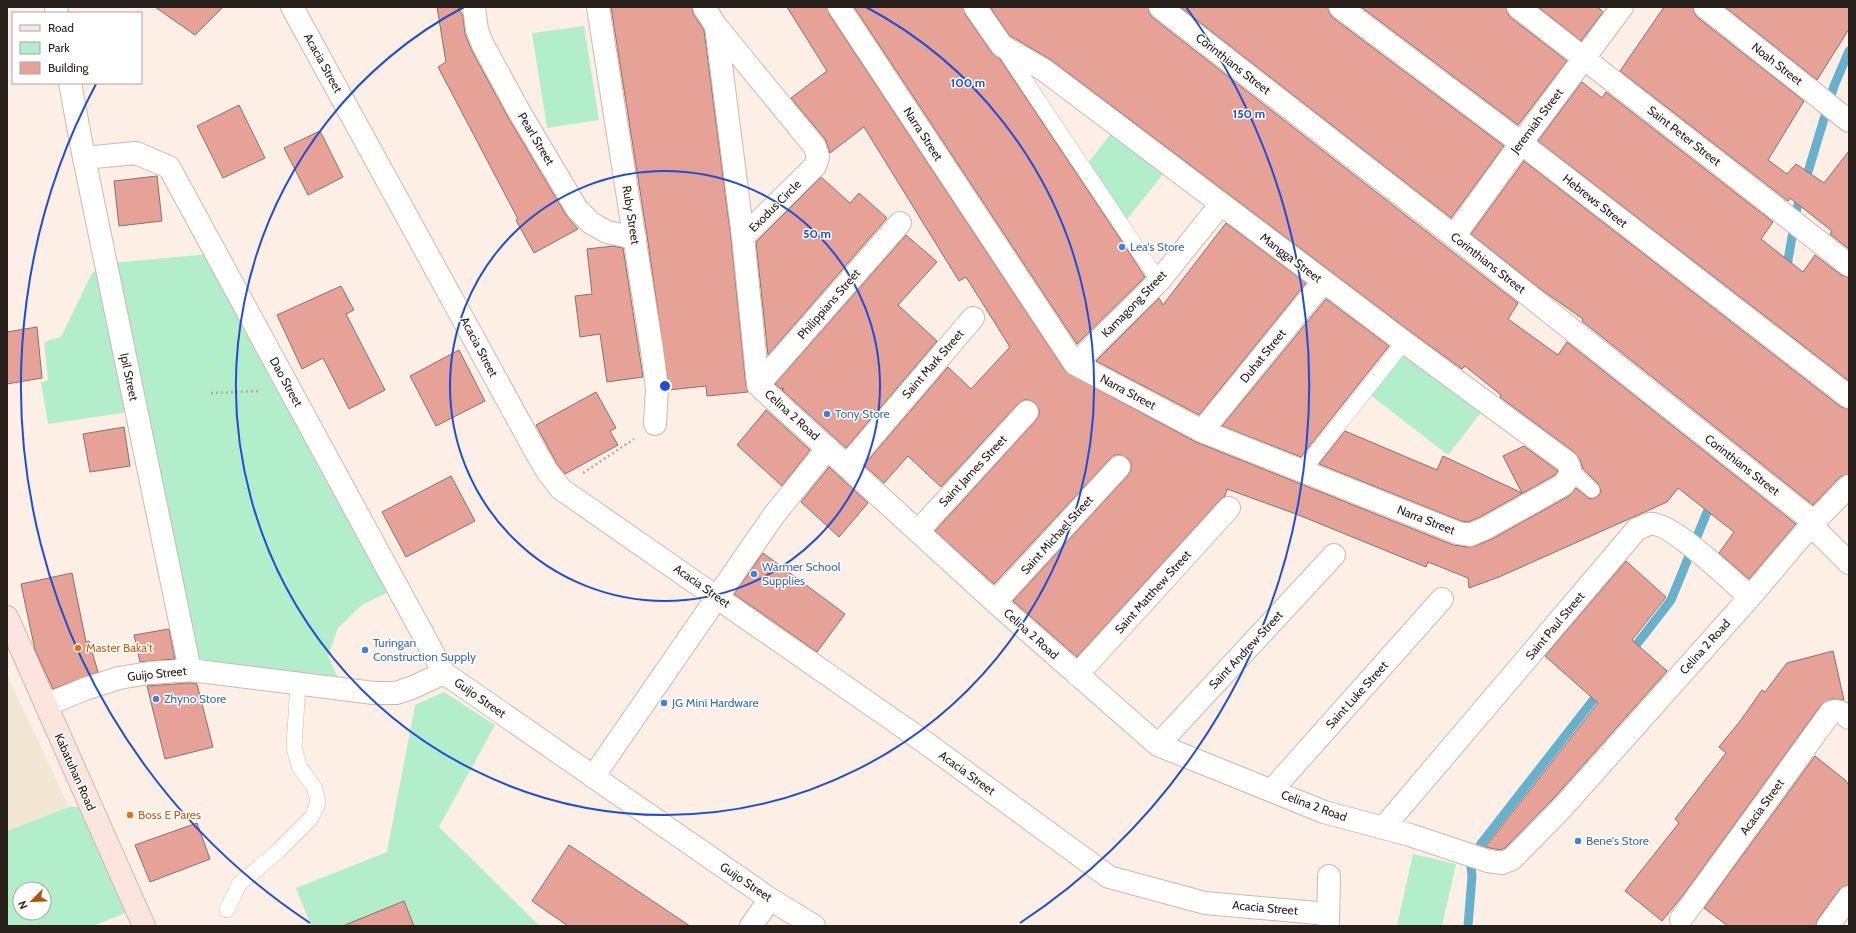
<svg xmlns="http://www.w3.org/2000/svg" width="1856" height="933" viewBox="0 0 1856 933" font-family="Cabin,sans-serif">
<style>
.industrial{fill:#f2e7d2}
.green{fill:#b3eeca;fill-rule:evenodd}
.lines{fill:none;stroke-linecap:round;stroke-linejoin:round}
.stream{stroke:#68b1cd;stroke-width:9}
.building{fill:#e6a297;stroke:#89706c}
.lane-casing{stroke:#ceb9a9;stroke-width:16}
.street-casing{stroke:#ceb9a9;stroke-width:24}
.secondary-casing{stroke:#ceb9a9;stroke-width:24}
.path{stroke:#b6aaa2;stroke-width:2.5;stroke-dasharray:2 3;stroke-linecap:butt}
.lane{stroke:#fff;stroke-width:15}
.street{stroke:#fff;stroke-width:22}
.secondary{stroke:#fce5de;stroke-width:22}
.ring{fill:none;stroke:#1d4ed8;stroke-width:2}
.shop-dot{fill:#3f7fe0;stroke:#fff;stroke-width:1.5}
.food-dot{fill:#e8710a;stroke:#fff;stroke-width:1.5}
.labels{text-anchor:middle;stroke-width:3;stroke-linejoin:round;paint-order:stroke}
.street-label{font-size:12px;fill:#28201a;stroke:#fff}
.shop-label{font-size:12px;fill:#366cbe;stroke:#fff;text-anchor:start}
.food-label{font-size:12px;fill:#c56008;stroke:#fff;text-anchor:start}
.centre{fill:#1d4ed8;stroke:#fff;stroke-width:2}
.ring-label{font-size:12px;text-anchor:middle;font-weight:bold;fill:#1d4ed8;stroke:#fff;stroke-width:3;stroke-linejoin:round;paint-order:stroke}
</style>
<rect width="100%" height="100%" fill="#fdefe6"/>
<!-- industrial -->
<path class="industrial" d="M 7,675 L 69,807 L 7,831 Z"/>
<!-- green -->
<path class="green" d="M 584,26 L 599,120 L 547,128 L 532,33 Z
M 1115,128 L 1167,169 L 1125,222 L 1086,166 Z
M 209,254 L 391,591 L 362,605 L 338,628 L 328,656 L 338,678 L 193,662 L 113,263 Z
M 102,269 L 129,412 L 48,424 L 41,383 L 48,380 L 44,342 L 61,337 L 92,273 Z
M 1405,348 L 1484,409 L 1448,455 L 1369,394 Z
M 444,692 L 495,725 L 439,827 L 540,926 L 311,926 L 296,888 L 387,852 L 415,705 Z
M 69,807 L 81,807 L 128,912 L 93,926 L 7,926 L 7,831 ZM 20,889 L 44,889 L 44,913 L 20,913 Z
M 1413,854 L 1456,864 L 1442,926 L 1397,926 Z"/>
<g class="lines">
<!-- stream -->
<path class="stream" d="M 1786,272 L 1797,208 L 1834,86 L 1849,51
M 1630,653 L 1671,600 L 1712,500
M 1468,926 L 1472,876 L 1470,858 L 1601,690"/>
</g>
<!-- building -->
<path class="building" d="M 155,7 L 223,7 L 195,35 Z
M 437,7 L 458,7 L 463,16 L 465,34 L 472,51 L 509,119 L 566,215 L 578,229 L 534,253 L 516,220 L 518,219 L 438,67 L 446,62 Z
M 611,7 L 692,7 L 693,14 L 704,30 L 731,238 L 746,386 L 748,392 L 707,396 L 706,386 L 669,390 L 647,235 Z
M 787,7 L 827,7 L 829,14 L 1066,372 L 1196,442 L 1453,545 L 1468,547 L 1475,546 L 1492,539 L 1569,496 L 1576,488 L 1590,499 L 1598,496 L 1601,492 L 1598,484 L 1583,469 L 1580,460 L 1574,452 L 1500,397 L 1501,395 L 1465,366 L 1462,369 L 1411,332 L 1051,60 L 1009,35 L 990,7 L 1148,7 L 1149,12 L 1152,17 L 1518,303 L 1508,319 L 1558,355 L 1567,342 L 1796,524 L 1749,579 L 1719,553 L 1734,532 L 1678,488 L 1667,502 L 1499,577 L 1469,588 L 1468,578 L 1428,562 L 1426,567 L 1296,514 L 1227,489 L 1225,496 L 1220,500 L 1077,657 L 1013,601 L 1128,475 L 1131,469 L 1131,463 L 1127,458 L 1121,455 L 1115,455 L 1110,459 L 994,584 L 935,531 L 1036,420 L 1039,415 L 1039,409 L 1035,403 L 1029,400 L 1024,400 L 1018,404 L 941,487 L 908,456 L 884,483 L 864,465 L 948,367 L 971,389 L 1010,347 L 966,277 L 959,281 L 864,127 L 830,153 L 825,139 L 791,98 L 827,71 Z
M 854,7 L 963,7 L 965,14 L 992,53 L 1000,59 L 1125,246 L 1145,277 L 1077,344 Z
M 1180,7 L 1328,7 L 1329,12 L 1332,17 L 1504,146 L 1451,218 Z
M 1361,7 L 1506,7 L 1507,12 L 1510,17 L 1567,61 L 1518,125 Z
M 1538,7 L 1598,7 L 1603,12 L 1581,41 Z
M 1664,7 L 1693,7 L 1694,12 L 1697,17 L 1804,101 L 1768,160 L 1787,174 L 1796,164 L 1824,183 L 1849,151 L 1849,249 L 1830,234 L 1832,231 L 1790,198 L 1788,201 L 1620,71 Z
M 1725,7 L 1849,7 L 1849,29 L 1817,80 Z
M 1582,82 L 1602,98 L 1606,92 L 1773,222 L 1761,239 L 1803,272 L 1815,255 L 1841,275 L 1849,277 L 1849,381 L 1538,141 Z
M 239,105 L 265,158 L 223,178 L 197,126 Z
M 320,131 L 343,177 L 308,195 L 284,148 Z
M 1524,161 L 1841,407 L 1849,409 L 1849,474 L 1840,477 L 1813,505 L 1582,321 L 1583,319 L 1539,288 L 1471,234 Z
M 157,176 L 162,221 L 119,226 L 114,181 Z
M 821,177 L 850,203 L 859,193 L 887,218 L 768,355 L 756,242 Z
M 1226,223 L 1306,283 L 1199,415 L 1096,361 L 1159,298 L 1163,305 Z
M 906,235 L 937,262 L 898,305 L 937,341 L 846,448 L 782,390 L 784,388 L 781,389 L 775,384 Z
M 613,246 L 623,248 L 643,377 L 607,382 L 600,334 L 580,337 L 575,296 L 592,294 L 587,249 Z
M 341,286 L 354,310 L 346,314 L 385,390 L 349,409 L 323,358 L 302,369 L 277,315 Z
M 1326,299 L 1389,346 L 1301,457 L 1222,426 Z
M 37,327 L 42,378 L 7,384 L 7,332 Z
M 459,350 L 485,401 L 436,426 L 410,376 Z
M 596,392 L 616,428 L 610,431 L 618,445 L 565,474 L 557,464 L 536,425 Z
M 766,410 L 810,450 L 782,486 L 737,445 Z
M 124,427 L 130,466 L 90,472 L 83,434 Z
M 1345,431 L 1437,470 L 1443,456 L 1522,493 L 1503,456 L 1524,446 L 1558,471 L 1555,475 L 1480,517 L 1468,522 L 1461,521 L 1319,464 Z
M 829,467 L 868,503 L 839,537 L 801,502 Z
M 451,476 L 475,521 L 406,557 L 382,512 Z
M 763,553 L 845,614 L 817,652 L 734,594 Z
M 1626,561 L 1666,597 L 1632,640 L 1667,671 L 1553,799 L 1505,848 L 1501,850 L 1485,847 L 1598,703 L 1545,656 Z
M 72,573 L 86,642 L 89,641 L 98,672 L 53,689 L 35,650 L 21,584 Z
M 169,629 L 175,659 L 140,662 L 134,635 Z
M 1833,651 L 1844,700 L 1832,699 L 1821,705 L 1684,894 L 1662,921 L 1625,891 L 1679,823 L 1675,819 L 1726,753 L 1719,747 L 1741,720 L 1762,690 L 1765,692 L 1787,663 Z
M 190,683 L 197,684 L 213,747 L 165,759 L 147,686 Z
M 1815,756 L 1845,780 L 1849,785 L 1849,885 L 1844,886 L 1839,890 L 1818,919 L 1816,926 L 1728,926 L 1704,908 Z
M 197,823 L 210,859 L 150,882 L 135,845 Z
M 569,845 L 690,926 L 568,926 L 532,901 Z
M 404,901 L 414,926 L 345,926 L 345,925 Z"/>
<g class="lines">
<defs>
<path id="lane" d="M 1004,49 L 1159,281
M 1302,471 L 1404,342
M 1571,471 L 1592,490
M 227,910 L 239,884 L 277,852 L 311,818 L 318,803 L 315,789 L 299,766 L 294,747 L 298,684"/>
<path id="street" d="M 56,7 L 57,13
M 292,7 L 537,454 L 547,471 L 561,489 L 926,743 L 1109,877 L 1205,903 L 1328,914
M 474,7 L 477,30 L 483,45 L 520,113 L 577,209 L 591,223 L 607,232 L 635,238
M 598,7 L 652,350 L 657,388 L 655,424
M 704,7 L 716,26 L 815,147 L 818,157 L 815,166 L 743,237
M 839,7 L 1075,364 L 1202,431 L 1458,533 L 1470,535 L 1486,528 L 1563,485 C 1570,476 1573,472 1567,462 L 1404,342 L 1044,70 L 1002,46 L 975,7
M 1160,7 L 1454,236 L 1814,522
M 1340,7 L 1521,143 L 1849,397
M 1518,7 L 1849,265
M 1705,7 L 1849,121
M 716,26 L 743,237 L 758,385 L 995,602 L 1158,745 L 1324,812 L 1410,835 L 1488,861 L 1502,863 L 1512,859 L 1562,808 L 1750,597 L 1811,525 L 1849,486
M 70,83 L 84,158 L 190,670
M 84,158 L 136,153 L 169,167 L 444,673
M 1454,236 L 1521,143 L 1622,7
M 1075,364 L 1159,281 L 1221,204
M 758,385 L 900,223
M 1202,431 L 1323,282
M 847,466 L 973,318
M 1811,525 L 1849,563
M 919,530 L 1027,412
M 995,602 L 1119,467
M 1077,675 L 1229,508
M 46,705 L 85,689 L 119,678 L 149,673 L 190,670 L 374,693 L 396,693 L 411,688 L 444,673 L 770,899 L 814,926
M 1158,745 L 1334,555
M 593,777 L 774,515 L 828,448
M 1272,790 L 1442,599
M 1383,828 L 1637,529 C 1641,528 1645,525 1649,524 C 1670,520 1732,582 1750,597
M 1681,919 L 1831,712 C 1838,709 1843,713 1849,718
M 751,926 L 770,899
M 1328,926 L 1329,876
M 1828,926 L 1849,897"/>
<path id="secondary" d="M 7,617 L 144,926"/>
</defs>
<!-- lane casing -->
<use href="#lane" class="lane-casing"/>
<!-- street casing -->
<use href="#street" class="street-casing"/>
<!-- secondary casing -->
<use href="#secondary" class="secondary-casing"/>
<!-- path -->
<path class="path" d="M 211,393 L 260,391
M 583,473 L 634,439"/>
<!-- lane -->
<use href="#lane" class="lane"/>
<!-- street -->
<use href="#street" class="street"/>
<!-- secondary -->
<use href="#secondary" class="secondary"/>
</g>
<!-- distance rings -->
<g class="ring">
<circle cx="665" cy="386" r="215"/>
<path d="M866 7A429 429 0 1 1 464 7"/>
<path d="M310 923A644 644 0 0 1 96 84M1186 7A644 644 0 0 1 1020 923"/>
</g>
<!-- markers -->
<g class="shop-dot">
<circle cx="1122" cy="247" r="4"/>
<circle cx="827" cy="414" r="4"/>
<circle cx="754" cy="574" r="4"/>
<circle cx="365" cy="650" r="4"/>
<circle cx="156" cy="699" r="4"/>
<circle cx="664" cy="703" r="4"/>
<circle cx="1578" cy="841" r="4"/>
</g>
<g class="food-dot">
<circle cx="78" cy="648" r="4"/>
<circle cx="130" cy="815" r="4"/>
</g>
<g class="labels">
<!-- street labels -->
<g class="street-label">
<text transform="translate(323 63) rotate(61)" y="4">Acacia Street</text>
<text transform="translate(1233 64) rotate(38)" y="4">Corinthians Street</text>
<text transform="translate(1777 64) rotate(38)" y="4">Noah Street</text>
<text transform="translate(1537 121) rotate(-53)" y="4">Jeremiah Street</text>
<text transform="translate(923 134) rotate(57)" y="4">Narra Street</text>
<text transform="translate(1684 136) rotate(38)" y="4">Saint Peter Street</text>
<text transform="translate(536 139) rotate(59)" y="4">Pearl Street</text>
<text transform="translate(1595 201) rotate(38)" y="4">Hebrews Street</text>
<text transform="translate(775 206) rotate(-45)" y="4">Exodus Circle</text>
<text transform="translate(631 215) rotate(81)" y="4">Ruby Street</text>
<text transform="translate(1291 258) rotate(37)" y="4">Mangga Street</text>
<text transform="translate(1488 263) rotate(38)" y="4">Corinthians Street</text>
<text transform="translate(829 304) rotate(-49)" y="4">Philippians Street</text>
<text transform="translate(1134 304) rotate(-46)" y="4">Kamagong Street</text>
<text transform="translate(479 347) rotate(62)" y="4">Acacia Street</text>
<text transform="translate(1263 356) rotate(-51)" y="4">Duhat Street</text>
<text transform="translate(933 364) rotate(-49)" y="4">Saint Mark Street</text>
<text transform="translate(129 377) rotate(78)" y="4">Ipil Street</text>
<text transform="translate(286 382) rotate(61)" y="4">Dao Street</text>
<text transform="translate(1128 392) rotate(28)" y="4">Narra Street</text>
<text transform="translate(792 415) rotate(42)" y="4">Celina 2 Road</text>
<text transform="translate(1742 465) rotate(38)" y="4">Corinthians Street</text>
<text transform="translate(973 471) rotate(-47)" y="4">Saint James Street</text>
<text transform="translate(1426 520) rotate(21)" y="4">Narra Street</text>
<text transform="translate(1057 535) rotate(-48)" y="4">Saint Michael Street</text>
<text transform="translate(702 586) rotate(35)" y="4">Acacia Street</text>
<text transform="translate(1153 592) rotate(-48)" y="4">Saint Matthew Street</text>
<text transform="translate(1555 626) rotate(-50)" y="4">Saint Paul Street</text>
<text transform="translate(1031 634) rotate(42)" y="4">Celina 2 Road</text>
<text transform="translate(1705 647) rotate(-48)" y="4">Celina 2 Road</text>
<text transform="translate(1246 650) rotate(-47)" y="4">Saint Andrew Street</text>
<text transform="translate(157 674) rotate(-6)" y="4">Guijo Street</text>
<text transform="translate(1357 695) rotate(-48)" y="4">Saint Luke Street</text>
<text transform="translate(480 698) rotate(35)" y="4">Guijo Street</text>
<text transform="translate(75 772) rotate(66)" y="4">Kabatuhan Road</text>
<text transform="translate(967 773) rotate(36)" y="4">Acacia Street</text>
<text transform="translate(1314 806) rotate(20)" y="4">Celina 2 Road</text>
<text transform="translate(1762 807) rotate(-54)" y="4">Acacia Street</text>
<text transform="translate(746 882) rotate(34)" y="4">Guijo Street</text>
<text transform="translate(1265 908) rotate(5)" y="4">Acacia Street</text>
</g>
<!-- shop labels -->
<g class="shop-label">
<text x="1130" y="251">Lea's Store</text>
<text x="835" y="418">Tony Store</text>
<text x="762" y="571">Warmer School<tspan x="762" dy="14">Supplies</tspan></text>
<text x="373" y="647">Turingan<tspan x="373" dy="14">Construction Supply</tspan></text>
<text x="164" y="703">Zhyno Store</text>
<text x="672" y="707">JG Mini Hardware</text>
<text x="1586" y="845">Bene's Store</text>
</g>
<!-- food labels -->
<g class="food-label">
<text x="86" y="652">Master Baka't</text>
<text x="138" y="819">Boss E Pares</text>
</g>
</g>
<circle cx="665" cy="386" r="6" class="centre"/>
<g class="ring-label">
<text x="968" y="87">100 m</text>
<text x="1249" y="118">150 m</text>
<text x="817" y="238">50 m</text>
</g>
<!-- border -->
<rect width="1856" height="933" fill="none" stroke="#28201a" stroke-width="16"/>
<!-- legend -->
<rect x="12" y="12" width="130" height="72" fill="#ffffff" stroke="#a9a6a3"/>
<rect x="20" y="25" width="20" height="6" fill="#fce5de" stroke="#a9a6a3"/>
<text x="48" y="32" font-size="12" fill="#28201a">Road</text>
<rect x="20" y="42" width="20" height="12" fill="#b3eeca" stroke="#a9a6a3"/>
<text x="48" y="52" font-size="12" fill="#28201a">Park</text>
<rect x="20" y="62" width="20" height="12" fill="#e6a297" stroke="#a9a6a3"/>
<text x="48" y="72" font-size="12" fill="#28201a">Building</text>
<!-- north arrow -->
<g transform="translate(32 901) rotate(246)"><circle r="19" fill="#ffffff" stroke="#a9a6a3"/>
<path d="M0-3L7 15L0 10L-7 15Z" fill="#b15300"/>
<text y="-6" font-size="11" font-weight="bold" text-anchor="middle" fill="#28201a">N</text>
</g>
</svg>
